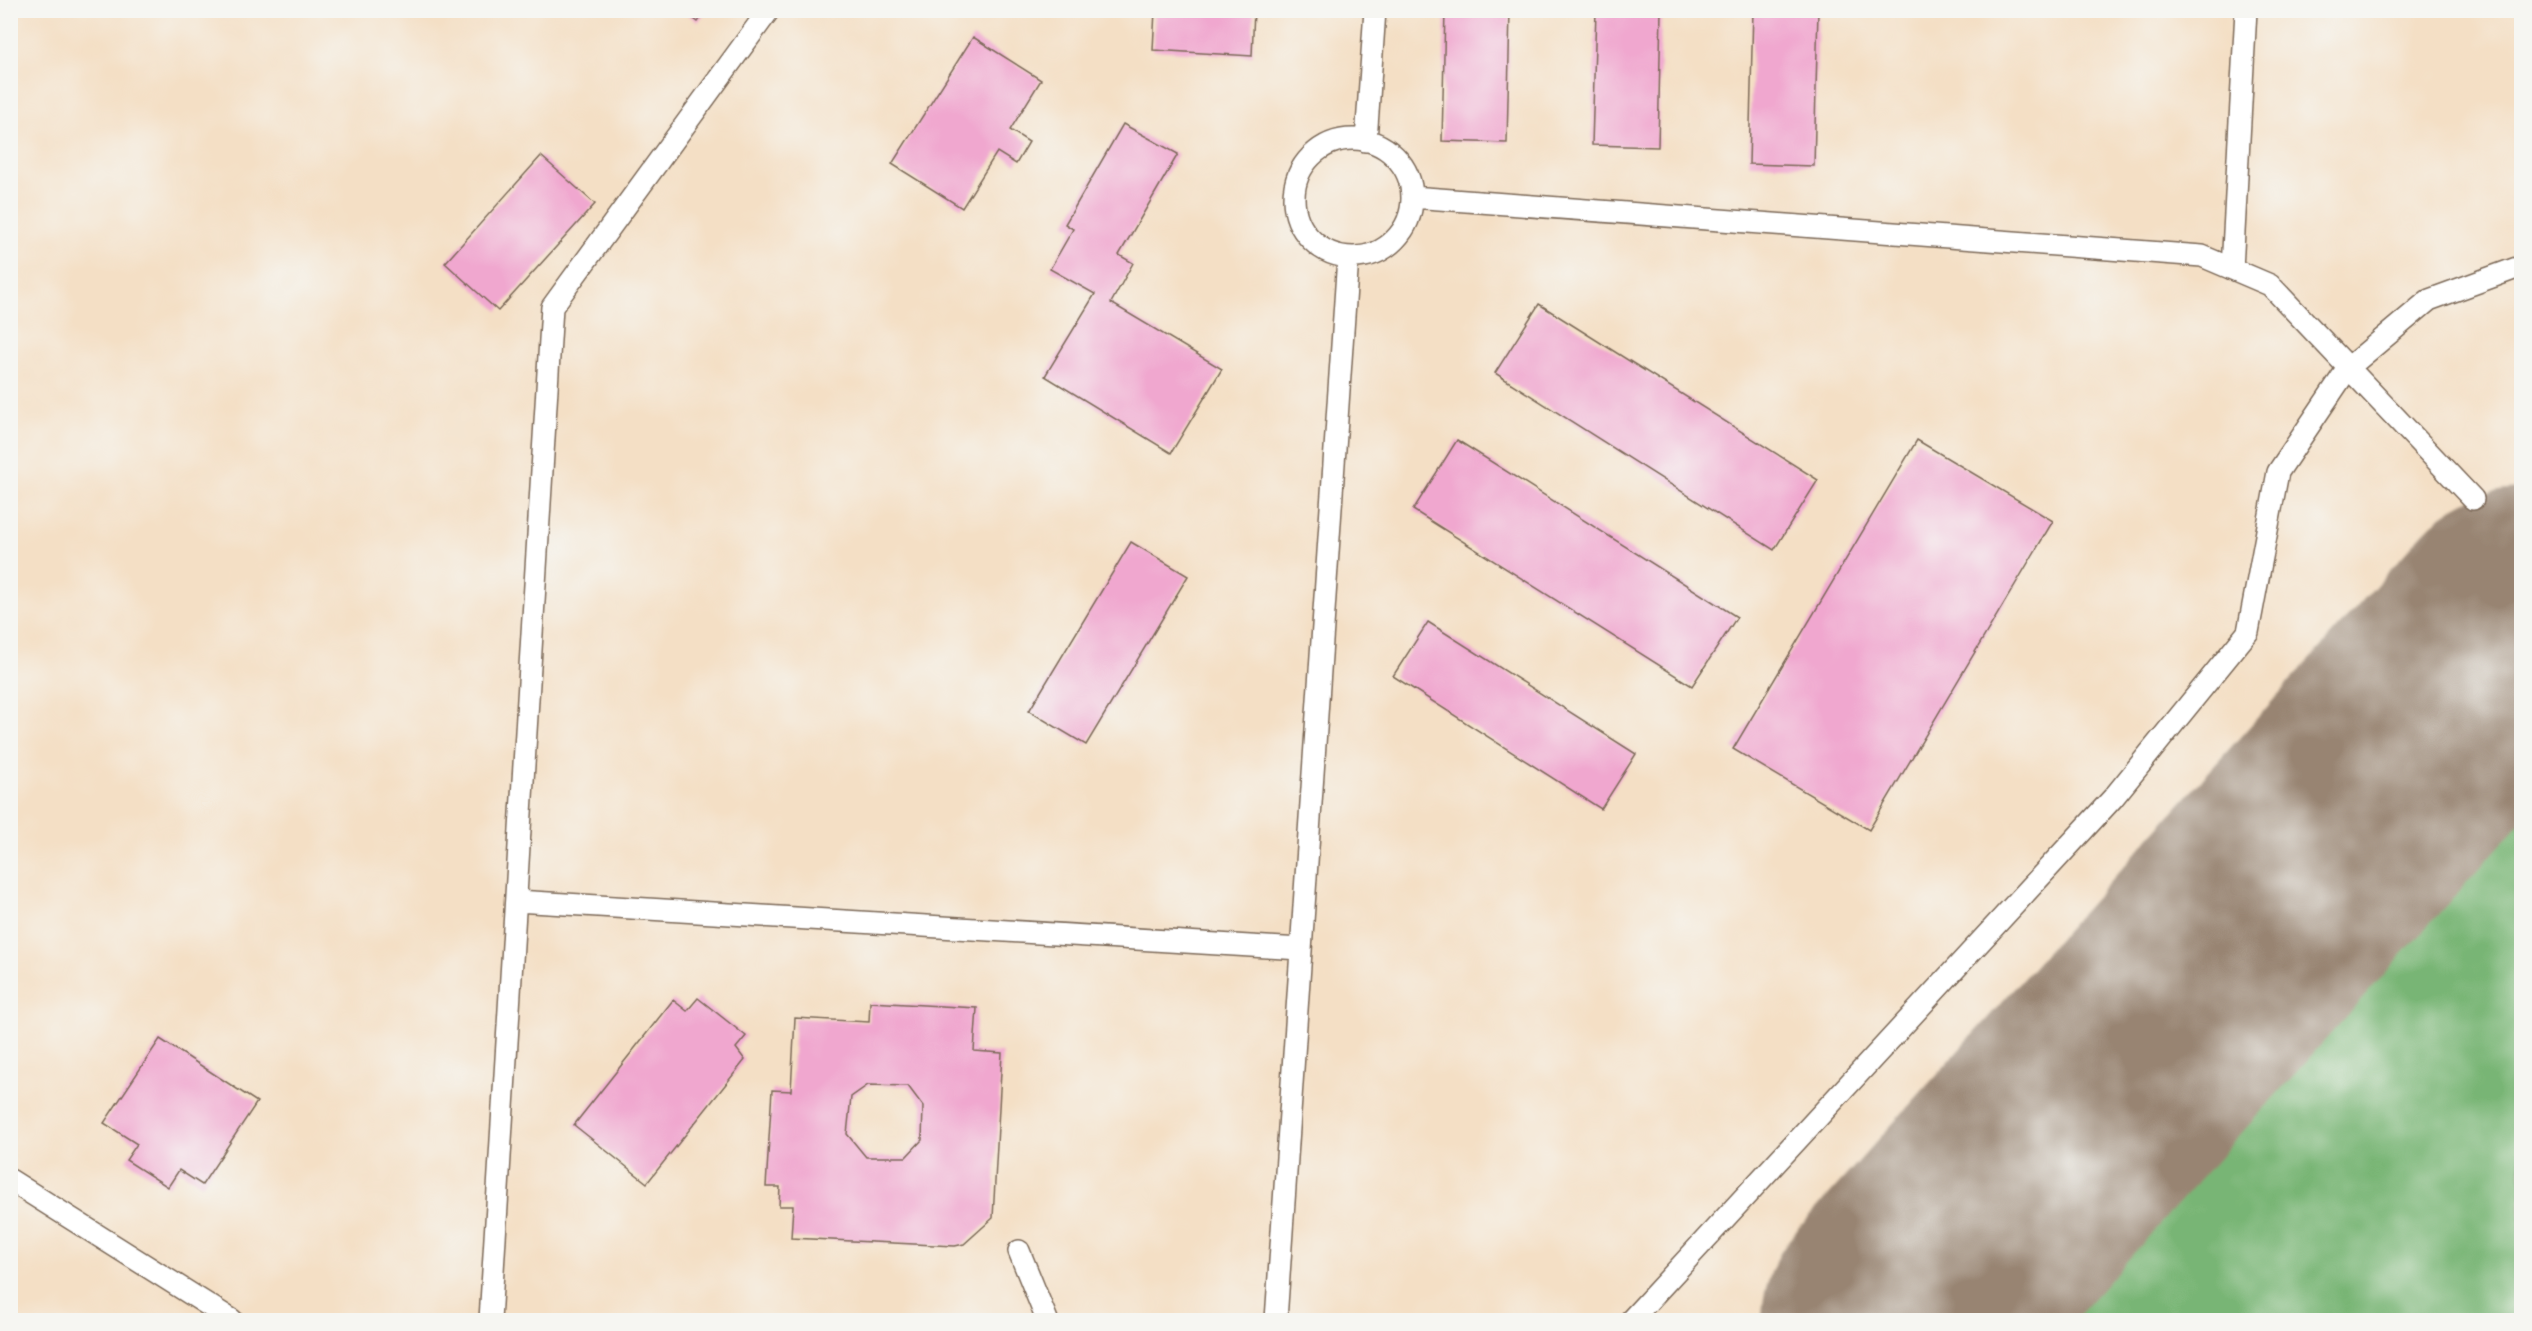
<svg xmlns="http://www.w3.org/2000/svg" width="2532" height="1331" viewBox="0 0 2532 1331" font-family="'Sorts Mill Goudy',serif">
<style>
.forest{fill:#78b574;stroke:#5a7049;stroke-width:1.5}
.lines{fill:none;stroke-linecap:round;stroke-linejoin:round}
.runway{stroke:#988472;stroke-width:266}
.building{fill:#f0a7cf;fill-rule:evenodd}
.lane-casing{stroke:#7c6958;stroke-width:24}
.lane{stroke:#fff;stroke-width:21}
</style>
<rect width="100%" height="100%" fill="#f6f6f2"/>
<filter id="ink" filterUnits="userSpaceOnUse"><feTurbulence type="fractalNoise" baseFrequency=".0167" numOctaves="2"/><feDisplacementMap in="SourceGraphic" scale="12" xChannelSelector="R" yChannelSelector="G"/><feConvolveMatrix kernelMatrix="1 2 1 2 8 2 1 2 1" color-interpolation-filters="sRGB"/></filter>
<filter id="wash" filterUnits="userSpaceOnUse"><feTurbulence type="fractalNoise" baseFrequency=".008" numOctaves="4" result="noise"/><feDisplacementMap in="SourceGraphic" scale="24" xChannelSelector="R" yChannelSelector="G"/><feGaussianBlur stdDeviation="1.35" result="paint"/><feColorMatrix in="noise" values="0 0 0 0 0 0 0 0 0 0 0 0 0 0 0 0 0 1.4 0 .05"/><feComposite in="paint" operator="in"/></filter>
<g filter="url(#wash)">
<rect width="100%" height="100%" fill="#f4dfc5"/>
<!-- forest -->
<path class="forest" d="M 2521,779 L 2521,1320 L 2051,1320 L 2145,1217 Z"/>
<g class="lines">
<!-- runway -->
<path class="runway" d="M 1895,1320 L 2522,622"/>
</g>
<g id="blocks">
<!-- building -->
<path class="building" d="M 682,10 L 707,10 L 698,22 Z
M 1155,10 L 1254,10 L 1252,56 L 1153,50 Z
M 1445,10 L 1510,10 L 1507,143 L 1442,141 Z
M 1596,10 L 1661,10 L 1658,147 L 1592,145 Z
M 1753,10 L 1818,10 L 1814,166 L 1749,164 Z
M 973,37 L 1041,80 L 1010,130 L 1029,142 L 1016,164 L 997,152 L 962,208 L 892,164 Z
M 1123,124 L 1178,154 L 1119,255 L 1133,263 L 1111,303 L 1222,369 L 1171,453 L 1045,376 L 1095,294 L 1050,269 L 1073,229 L 1065,224 Z
M 541,156 L 595,204 L 498,311 L 445,263 Z
M 1539,304 L 1818,480 L 1774,550 L 1495,373 Z
M 1457,440 L 1737,617 L 1692,686 L 1413,510 Z
M 1917,440 L 2053,521 L 1869,830 L 1733,749 Z
M 1131,542 L 1188,576 L 1086,745 L 1029,711 Z
M 1428,622 L 1636,754 L 1601,809 L 1393,676 Z
M 698,998 L 746,1036 L 736,1048 L 745,1060 L 647,1183 L 574,1125 L 673,1000 L 687,1011 Z
M 870,1002 L 977,1008 L 974,1051 L 1002,1053 L 993,1218 L 964,1244 L 955,1246 L 791,1238 L 793,1206 L 779,1206 L 780,1187 L 766,1187 L 772,1090 L 791,1091 L 795,1018 L 869,1022 ZM 868,1085 L 908,1086 L 923,1106 L 922,1140 L 906,1157 L 866,1157 L 847,1134 L 851,1097 Z
M 160,1039 L 257,1102 L 202,1185 L 179,1170 L 168,1187 L 126,1160 L 137,1144 L 104,1123 Z"/>
</g>
</g>
<g filter="url(#ink)">
<use href="#blocks" fill-opacity="0" stroke="#7c6958" stroke-width="1.5"/>
<g class="lines">
<defs>
<path id="lane" d="M1294 198a59 59 0 1 1 118 0a59 59 0 1 1-118 0Z
M 1366,141 L 1375,10
M 1412,197 L 2202,256 L 2270,285 L 2473,499
M 2232,269 L 2246,10
M 516,901 L 1301,949
M 10,1180 L 232,1320
M 1019,1251 L 1047,1320
M 490,1320 L 552,307 L 769,10
M 1276,1320 L 1348,257
M 1631,1320 L 2113,798 L 2248,632 L 2278,472 L 2348,368 L 2429,300 L 2522,266"/>
</defs>
<!-- lane casing -->
<use href="#lane" class="lane-casing"/>
<!-- lane -->
<use href="#lane" class="lane"/>
</g>
</g>
<!-- margin -->
<rect width="2532" height="1331" fill="none" stroke="#f6f6f2" stroke-width="36"/>
</svg>
